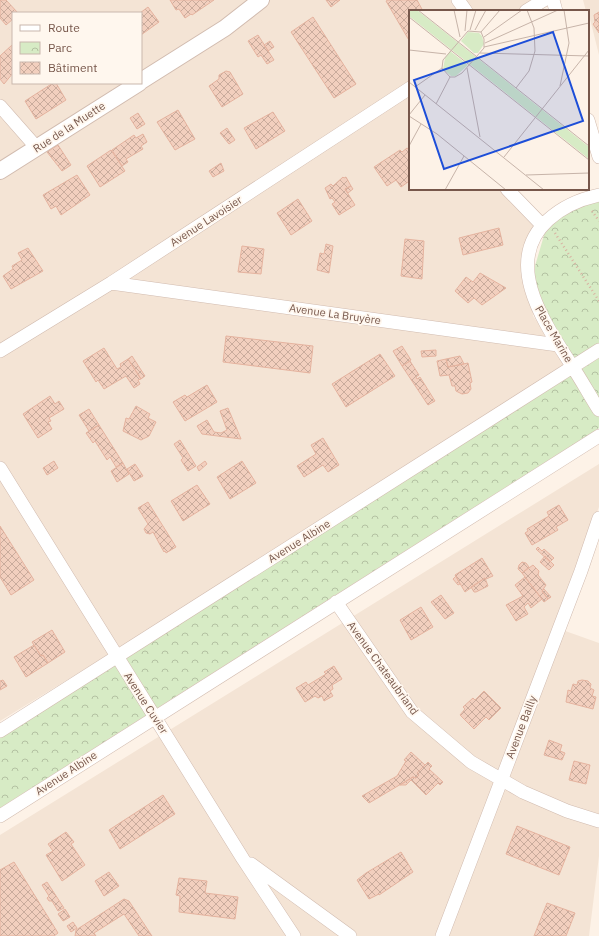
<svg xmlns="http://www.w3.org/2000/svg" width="599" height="936" viewBox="0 0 599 936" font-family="'IBM Plex Sans',sans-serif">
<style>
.residential{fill:#f4e4d5;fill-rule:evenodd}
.park{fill:url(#park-crowns)}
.building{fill:url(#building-cross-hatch);stroke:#e5b39f}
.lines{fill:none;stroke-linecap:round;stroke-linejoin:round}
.minor-casing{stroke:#d1bbaf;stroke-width:14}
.tertiary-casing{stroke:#d1bbaf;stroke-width:18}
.path{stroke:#d8b2a1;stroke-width:2.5;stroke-dasharray:1 3;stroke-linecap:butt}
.minor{stroke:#fff;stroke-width:13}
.tertiary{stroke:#fff;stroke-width:16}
.labels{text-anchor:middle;stroke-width:3.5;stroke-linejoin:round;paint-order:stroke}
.street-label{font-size:11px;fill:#77574b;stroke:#fff7ee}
.inset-road{fill:none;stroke:#c7b4a9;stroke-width:1}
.view{fill:#1d4ed8;fill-opacity:0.15;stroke:#1d4ed8;stroke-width:2}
.inset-edge{fill:none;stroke:#77574b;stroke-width:2}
</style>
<defs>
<pattern id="park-crowns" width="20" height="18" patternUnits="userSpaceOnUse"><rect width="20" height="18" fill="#d7ebc5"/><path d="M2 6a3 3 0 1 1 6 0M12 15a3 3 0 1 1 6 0" fill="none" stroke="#b3c1a2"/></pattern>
<pattern id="building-cross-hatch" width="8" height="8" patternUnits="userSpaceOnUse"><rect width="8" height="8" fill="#f2cfbe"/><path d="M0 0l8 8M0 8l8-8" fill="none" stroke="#c9ab9c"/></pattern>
</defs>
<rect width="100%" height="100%" fill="#fdf2e7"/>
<!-- residential -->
<path class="residential" d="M 0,0 L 544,0 L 526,11 L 410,11 L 410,84 L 405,87 L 410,96 L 410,189 L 502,189 L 538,223 L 529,268 L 533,316 L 571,371 L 0,721 ZM 13,13 L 141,13 L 141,83 L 13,83 Z
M 583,0 L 599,0 L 599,55 L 588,11 L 586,11 Z
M 599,464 L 599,507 L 554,627 L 599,643 L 599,856 L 589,936 L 0,936 L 0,835 Z"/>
<!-- park -->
<path class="park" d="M 599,200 L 599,343 L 573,359 L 543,306 L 535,281 L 535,266 L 545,232 L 556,221 L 575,207 Z
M 599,358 L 599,428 L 0,808 L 0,737 Z"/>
<!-- building -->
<path class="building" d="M 0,0 L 6,0 L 18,13 L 13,13 L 13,19 L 6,25 L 0,18 Z
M 170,0 L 214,0 L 192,15 L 191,14 L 185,18 L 179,9 L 176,10 Z
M 326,0 L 340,0 L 331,7 Z
M 388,0 L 417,0 L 423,11 L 410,11 L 410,42 L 386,1 Z
M 148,7 L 159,22 L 141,35 L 140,13 Z
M 599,12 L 599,33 L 593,24 L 595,22 L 594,15 Z
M 313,17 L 356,84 L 334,98 L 291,32 Z
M 258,35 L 274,60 L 267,64 L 261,55 L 258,57 L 248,41 Z
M 270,41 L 274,47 L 268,51 L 264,45 Z
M 12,45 L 13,73 L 4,84 L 0,79 L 0,56 Z
M 226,71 L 230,72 L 243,94 L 222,107 L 209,86 L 219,79 L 219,75 Z
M 53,83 L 56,83 L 66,100 L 36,119 L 25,101 Z
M 178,110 L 195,139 L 175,150 L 157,122 Z
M 273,112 L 285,131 L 256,149 L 244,128 Z
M 138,113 L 145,124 L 137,129 L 130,118 Z
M 227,128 L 235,140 L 229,144 L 220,133 Z
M 143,134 L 147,142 L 141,146 L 143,149 L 126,159 L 128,162 L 122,166 L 112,150 L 134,135 L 136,138 Z
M 58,145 L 71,165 L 62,171 L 47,152 Z
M 407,148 L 410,150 L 410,184 L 408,182 L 401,187 L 396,180 L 387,186 L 374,167 L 400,150 L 402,152 Z
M 111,150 L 125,171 L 100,187 L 87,166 Z
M 221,163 L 224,171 L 213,177 L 209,171 Z
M 77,175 L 90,195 L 61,215 L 56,206 L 51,209 L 43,195 Z
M 343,177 L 344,178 L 346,177 L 351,186 L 345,189 L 355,205 L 339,215 L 332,204 L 335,202 L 332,198 L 330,199 L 325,188 L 331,184 L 333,186 Z
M 351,186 L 353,189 L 348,193 L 345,189 Z
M 298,199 L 312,221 L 291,235 L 277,213 Z
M 499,228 L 503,245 L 463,255 L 459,238 Z
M 405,239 L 424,241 L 422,279 L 401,276 Z
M 326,244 L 333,246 L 329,273 L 317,270 L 320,253 L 324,254 Z
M 242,246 L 264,249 L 261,274 L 238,272 Z
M 28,248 L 43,271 L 11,289 L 3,276 L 13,269 L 12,266 L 22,260 L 18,253 Z
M 480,273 L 506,288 L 482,305 L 474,298 L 468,303 L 455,291 L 466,277 L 473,282 Z
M 226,336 L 313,346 L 310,373 L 223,362 Z
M 402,346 L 411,360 L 402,366 L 393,351 Z
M 104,348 L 117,369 L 121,367 L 120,364 L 128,359 L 141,379 L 138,380 L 140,384 L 134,388 L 126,376 L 104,389 L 98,380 L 96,382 L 83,361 Z
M 436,350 L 436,356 L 422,357 L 421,351 Z
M 380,354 L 395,376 L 346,407 L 332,384 Z
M 132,356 L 145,376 L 141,379 L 128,359 Z
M 460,356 L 464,364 L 448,367 L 446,359 Z
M 446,359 L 448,367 L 468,363 L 472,382 L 470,383 L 471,389 L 468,393 L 462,394 L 456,391 L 455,386 L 452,386 L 449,375 L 440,376 L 437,361 Z
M 410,361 L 419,375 L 416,377 L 417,379 L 420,377 L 435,401 L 428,405 L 402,366 Z
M 207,385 L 217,402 L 185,421 L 173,402 L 185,395 L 187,397 Z
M 50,396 L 55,404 L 59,401 L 64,409 L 49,418 L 51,421 L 48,422 L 52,429 L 38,438 L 23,414 Z
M 136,406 L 150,414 L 148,418 L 156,422 L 149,436 L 141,440 L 123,431 L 126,418 L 129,419 Z
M 228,408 L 241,439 L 202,434 L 197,426 L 207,420 L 214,432 L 221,433 L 227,430 L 220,411 Z
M 89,409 L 99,425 L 89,431 L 79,415 Z
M 99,425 L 123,463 L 116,467 L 110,457 L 107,460 L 95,441 L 93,443 L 86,433 Z
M 323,438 L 339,465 L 328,472 L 323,465 L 304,477 L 297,466 L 316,454 L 311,445 Z
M 180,440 L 196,466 L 188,471 L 181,460 L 183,458 L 174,444 Z
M 54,461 L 58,468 L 47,475 L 43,468 Z
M 205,461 L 207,464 L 199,471 L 197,467 Z
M 242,461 L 256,483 L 230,499 L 217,477 Z
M 123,463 L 129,474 L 117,482 L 111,471 Z
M 135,464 L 143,476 L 134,481 L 127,469 Z
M 197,485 L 210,504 L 183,521 L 171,501 Z
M 148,502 L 176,547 L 166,553 L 165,551 L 164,552 L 153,532 L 150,534 L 146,533 L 144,529 L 148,524 L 138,508 Z
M 559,505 L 568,520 L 556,527 L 558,530 L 532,545 L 525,533 L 528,531 L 527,529 L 549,516 L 547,512 Z
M 0,526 L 34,580 L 11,595 L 0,577 Z
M 538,547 L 542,551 L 544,549 L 554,558 L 550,562 L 536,549 Z
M 545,556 L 554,565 L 549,570 L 540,562 Z
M 482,558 L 493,576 L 486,579 L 485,578 L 465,592 L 455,575 Z
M 522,562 L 526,563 L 529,567 L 522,573 L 518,569 L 519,565 Z
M 533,565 L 539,571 L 538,575 L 546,585 L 542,591 L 548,599 L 544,602 L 522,573 Z
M 456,576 L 460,584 L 458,585 L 453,579 Z
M 525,577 L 542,599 L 531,608 L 528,603 L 524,607 L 528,614 L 516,621 L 506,605 L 523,596 L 515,585 Z
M 485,578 L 488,586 L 476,592 L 474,592 L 471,587 Z
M 544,589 L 551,597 L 548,599 L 542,591 Z
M 441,595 L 454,613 L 445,619 L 431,602 Z
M 421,607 L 433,627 L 411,640 L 400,620 Z
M 52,630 L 65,652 L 48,663 L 43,655 L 41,656 L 32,642 Z
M 34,645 L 41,656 L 43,655 L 48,663 L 26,677 L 14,657 Z
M 334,666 L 342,679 L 332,685 L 333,689 L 330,691 L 333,696 L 324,701 L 322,696 L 318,698 L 315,696 L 305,702 L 296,688 L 306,682 L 308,685 L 326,674 L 324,672 Z
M 3,680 L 7,686 L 0,690 L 0,681 Z
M 582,680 L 588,681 L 591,684 L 590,688 L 594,690 L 592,696 L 596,697 L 593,709 L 566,702 L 568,690 L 571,691 L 573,684 L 577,685 L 578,681 Z
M 484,691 L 501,708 L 489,720 L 486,717 L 474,729 L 460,715 L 465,709 L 463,707 L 473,698 L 475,700 Z
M 549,740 L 562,745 L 560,751 L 565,753 L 562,760 L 544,755 Z
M 411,752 L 425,765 L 417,773 L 419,775 L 416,778 L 413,777 L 369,803 L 362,796 L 397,776 L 406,761 L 404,760 Z
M 574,761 L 590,765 L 586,784 L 569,780 Z
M 428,762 L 432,766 L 429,769 L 443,782 L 440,785 L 438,783 L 426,795 L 411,780 L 406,785 L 400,785 L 413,777 L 416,778 L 419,775 L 417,773 Z
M 163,795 L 175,814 L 120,849 L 109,830 Z
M 517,826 L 570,847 L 559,875 L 506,854 Z
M 66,832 L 74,842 L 71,844 L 85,865 L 62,881 L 46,855 L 53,851 L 48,844 Z
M 401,852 L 413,872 L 379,895 L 379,894 L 369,899 L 357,880 L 366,873 Z
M 14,862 L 58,933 L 54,936 L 0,936 L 0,870 Z
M 109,872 L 119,886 L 104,896 L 95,881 Z
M 179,878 L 207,881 L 205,893 L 238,897 L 235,919 L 179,912 L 180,896 L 176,895 Z
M 47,882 L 64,908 L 58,911 L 52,901 L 49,901 L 47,898 L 49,896 L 42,885 Z
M 124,899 L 129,901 L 152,936 L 139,936 L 124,914 L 94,933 L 96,936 L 75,936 L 76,930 Z
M 547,903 L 575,913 L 566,936 L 534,936 Z
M 65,909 L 70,917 L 63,921 L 58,914 Z
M 73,922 L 77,928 L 71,932 L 67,926 Z"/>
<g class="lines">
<defs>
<path id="minor" d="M 458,0 L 466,11
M 553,0 L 556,11
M 526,11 L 544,0
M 0,106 L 37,148
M 588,120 L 599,157
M 507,189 L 542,225
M 599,195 C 580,199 562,207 548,220 C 501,263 546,325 572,366 C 582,381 590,396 599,410
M 111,283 L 558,345
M 0,351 L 111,283 L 410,88
M 0,468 L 243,859 L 294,936
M 336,602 L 412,712 L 471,762 L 523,792 L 567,811 L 599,821
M 0,731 L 599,350
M 0,816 L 599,436
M 251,864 L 350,936
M 442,936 L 581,571 L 599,518"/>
<path id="tertiary" d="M 141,81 L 225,28 L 261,0
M 0,171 L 139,83"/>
</defs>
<!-- minor casing -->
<use href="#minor" class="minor-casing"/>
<!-- tertiary casing -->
<use href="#tertiary" class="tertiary-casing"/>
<!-- path -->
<path class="path" d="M 592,211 L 599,221
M 555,233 L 599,301"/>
<!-- minor -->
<use href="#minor" class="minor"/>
<!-- tertiary -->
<use href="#tertiary" class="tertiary"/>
</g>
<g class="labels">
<!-- street labels -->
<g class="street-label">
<text transform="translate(69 127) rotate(-33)" y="4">Rue de la Muette</text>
<text transform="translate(206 221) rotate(-33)" y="4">Avenue Lavoisier</text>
<text transform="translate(335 314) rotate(8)" y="4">Avenue La Bruyère</text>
<text transform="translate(554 334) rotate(60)" y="4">Place Marine</text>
<text transform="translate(299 541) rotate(-32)" y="4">Avenue Albine</text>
<text transform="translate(383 668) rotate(54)" y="4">Avenue Chateaubriand</text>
<text transform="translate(146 703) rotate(57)" y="4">Avenue Cuvier</text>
<text transform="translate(521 727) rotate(-69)" y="4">Avenue Bailly</text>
<text transform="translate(66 773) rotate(-33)" y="4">Avenue Albine</text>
</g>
</g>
<!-- overview -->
<g transform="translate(409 10)">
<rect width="180" height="180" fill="#fdf2e7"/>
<path d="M 0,0 L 8,0 L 180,137 L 180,149 L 0,6 ZM 59,22 L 70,23 L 73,26 L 75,34 L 69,43 L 65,43 L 52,31 ZM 41,41 L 59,55 L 47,66 L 42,66 L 34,59 L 36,48 Z" fill="#d7ebc5"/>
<path class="inset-road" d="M 9,0 L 180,136M 45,0 L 51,27M 0,7 L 180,150M 61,20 L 67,0M 66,20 L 77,0M 56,21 L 58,0M 59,21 L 72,22 L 75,29 L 75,38 L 53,63 L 46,67 L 41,67 L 33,58 L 34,50 ZM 72,22 L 91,0M 75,27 L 113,0M 76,33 L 149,0M 75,37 L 180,13M 0,40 L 37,44M 71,43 L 180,46M 58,58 L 71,127M 0,72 L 135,180M 151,76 L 160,33 L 155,0M 6,77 L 33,58M 107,78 L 120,61 L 126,41 L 125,18 L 118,0M 27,94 L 41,67M 0,105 L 16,85M 0,106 L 28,124 L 97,180M 0,136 L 12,114M 95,147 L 180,40M 117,165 L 180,163M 36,180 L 55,146"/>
<path class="view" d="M 144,22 L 174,111 L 35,159 L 5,70 Z"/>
<rect width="180" height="180" class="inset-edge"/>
</g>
<!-- legend -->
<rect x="12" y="12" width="130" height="72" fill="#fff7ee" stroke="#c9b7ad"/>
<rect x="20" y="25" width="20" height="6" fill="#ffffff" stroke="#c9b7ad"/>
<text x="48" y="32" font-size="12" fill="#77574b">Route</text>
<rect x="20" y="42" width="20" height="12" fill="url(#park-crowns)" stroke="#c9b7ad"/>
<text x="48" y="52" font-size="12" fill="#77574b">Parc</text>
<rect x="20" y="62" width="20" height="12" fill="url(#building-cross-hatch)" stroke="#c9b7ad"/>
<text x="48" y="72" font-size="12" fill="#77574b">Bâtiment</text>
</svg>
